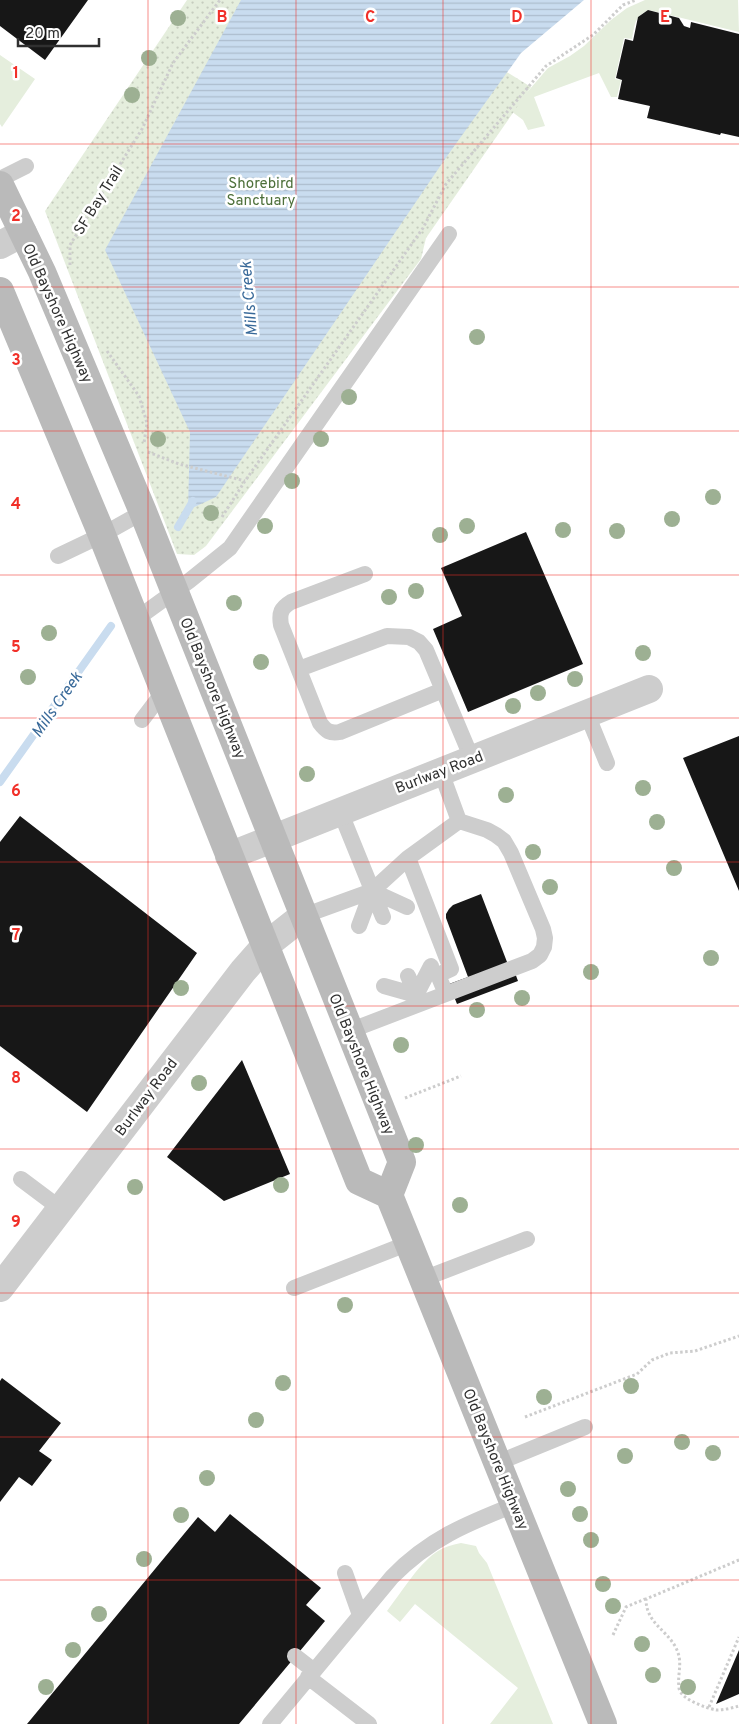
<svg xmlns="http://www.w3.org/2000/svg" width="739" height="1724" viewBox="0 0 739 1724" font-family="Overpass,sans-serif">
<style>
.green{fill:#e5eedd}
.park{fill:url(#park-dots)}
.water{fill:url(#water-rules)}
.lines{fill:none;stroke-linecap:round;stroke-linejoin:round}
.stream{stroke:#c9dcef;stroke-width:8}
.building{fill:#171717}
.path{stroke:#cdcdcd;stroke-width:3;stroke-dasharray:2.5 2.5;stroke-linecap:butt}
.service{stroke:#cdcdcd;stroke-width:16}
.minor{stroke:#cdcdcd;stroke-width:28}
.secondary{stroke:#bababa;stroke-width:28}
.tree{fill:#9db093}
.grid{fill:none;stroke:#f12f28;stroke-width:1;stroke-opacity:0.55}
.labels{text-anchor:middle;stroke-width:5;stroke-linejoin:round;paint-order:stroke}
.park-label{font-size:15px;fill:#4d703a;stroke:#fff}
.street-label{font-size:15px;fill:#303030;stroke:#fff}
.water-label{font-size:16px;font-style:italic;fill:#386999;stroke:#fff}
.grid-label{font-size:16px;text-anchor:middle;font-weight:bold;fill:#f12f28;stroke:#fff;stroke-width:5;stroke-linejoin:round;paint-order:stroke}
</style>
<defs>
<pattern id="park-dots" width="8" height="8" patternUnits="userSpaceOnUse" patternTransform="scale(1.25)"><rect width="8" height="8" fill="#e5eedd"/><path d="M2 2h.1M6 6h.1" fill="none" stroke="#c5ccbe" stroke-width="1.8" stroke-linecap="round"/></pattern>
<pattern id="water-rules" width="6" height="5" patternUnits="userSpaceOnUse" patternTransform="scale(1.25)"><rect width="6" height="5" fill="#c9dcef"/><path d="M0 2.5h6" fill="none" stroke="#adbdcd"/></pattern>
</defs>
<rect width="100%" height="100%" fill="#fff"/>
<!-- green -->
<path class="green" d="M 645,0 L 738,0 L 739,32 L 649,10 C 634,16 635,25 632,39 L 624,38 L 615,79 L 621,80 L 617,97 L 611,97 L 599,73 L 534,97 L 545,126 L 528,130 L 523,120 L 511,111 L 548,68 L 570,56 L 584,46 L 611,20 L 627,8 Z
M 0,55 L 35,79 L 2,127 L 0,124 Z
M 461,1543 L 476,1546 L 479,1553 L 487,1563 L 553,1724 L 490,1724 L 518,1688 L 415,1604 L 400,1622 L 387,1611 C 401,1593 417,1566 435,1553 C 443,1547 452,1545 461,1543 Z"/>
<!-- park -->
<path class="park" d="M 187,0 L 391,0 L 531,87 L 426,238 L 421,259 L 206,546 L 194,555 L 177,554 L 45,211 Z"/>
<!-- water -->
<path class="water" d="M 241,0 L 584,0 L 521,53 L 445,159 L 216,497 L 188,510 L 190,432 L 105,250 Z"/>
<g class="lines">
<!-- stream -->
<path class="stream" d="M 178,527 L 193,501
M 0,782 L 111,626"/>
</g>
<!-- building -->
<path class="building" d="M 0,0 L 88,0 L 45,60 L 0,26 Z
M 648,10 L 679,18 L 684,26 L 690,28 L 691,22 L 739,34 L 739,137 L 721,133 L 720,135 L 647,118 L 650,106 L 618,99 L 622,80 L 616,78 L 625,39 L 633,41 L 638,17 Z
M 526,532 L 583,664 L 468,712 L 433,629 L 462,616 L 441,568 Z
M 739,736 L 739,891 L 683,758 Z
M 20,816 L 197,953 L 87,1112 L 0,1046 L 0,842 Z
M 481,894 L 507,962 L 511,962 L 518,981 L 457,1004 L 449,984 L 468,977 L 446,918 L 446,914 L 449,909 L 453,905 Z
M 242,1060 L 290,1174 L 224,1201 L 167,1157 Z
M 2,1378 L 61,1423 L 39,1451 L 52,1460 L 32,1486 L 19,1477 L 0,1502 L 0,1381 Z
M 230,1514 L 321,1588 L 306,1605 L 325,1621 L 239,1724 L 27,1724 L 198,1517 L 215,1532 Z
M 739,1650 L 739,1694 L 716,1704 Z"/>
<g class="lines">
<!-- path -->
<path class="path" d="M 70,265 L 70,245 L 142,129 L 173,63 L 220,0
M 107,351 L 139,396 L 147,423 L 144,443
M 148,452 L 179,464 L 245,481
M 222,517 L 245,481 L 423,228 L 446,184 L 546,66 L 593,35 L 623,5 L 636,0
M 405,1098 L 461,1076
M 525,1417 L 637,1374 L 652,1360 L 670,1353 L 695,1351 L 739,1336
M 739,1560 L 646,1599 C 646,1622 665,1629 675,1646 C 684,1662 677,1672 679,1688 C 680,1699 706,1708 716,1710 C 724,1710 732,1708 739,1706
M 613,1635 L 626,1607 L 645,1599
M 709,1707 L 739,1637"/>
<!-- service -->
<path class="service" d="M 0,179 L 26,166
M 58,556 L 102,535 L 143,512
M 365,574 L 291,602 C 281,608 279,613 281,625 L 320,723 C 326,731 330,734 340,732 L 443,690
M 135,620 L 189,581 L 230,548 L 449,234
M 299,669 L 387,636 L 409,637 L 419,642 L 426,650 L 472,759
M 587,714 L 607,763
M 142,720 L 164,691
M 340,811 L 383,917
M 408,858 L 451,969 L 438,975 L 446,994
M 303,916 L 372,891 L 408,858 L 459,821 L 441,772
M 359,926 L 372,891 L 407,907
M 408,976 L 419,1002
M 384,986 L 416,995
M 416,995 L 431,966
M 349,1031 L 532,961 L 540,955 L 544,947 L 545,938 L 543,929 L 511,853 L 504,841 L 496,835 L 487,830 L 459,821
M 21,1179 L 61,1209
M 423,1279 L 527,1239
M 294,1288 L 409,1243
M 497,1463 L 585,1427
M 345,1573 L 360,1615
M 295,1656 L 313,1670
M 308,1677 L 369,1724
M 270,1724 L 392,1577 C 429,1539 466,1524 514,1505"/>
<!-- minor -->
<path class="minor" d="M 0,245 L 23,233
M 229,856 L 649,689
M 0,1288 L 243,971 L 265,946 L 303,916"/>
<!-- secondary -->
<path class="secondary" d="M 0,185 L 42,272 L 143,512 L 402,1162 L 389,1195
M 0,291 L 98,525 L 359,1181 L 389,1195 L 603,1724"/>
</g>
<!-- trees -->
<g class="tree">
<circle cx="178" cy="18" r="8"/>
<circle cx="149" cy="58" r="8"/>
<circle cx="132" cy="95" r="8"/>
<circle cx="477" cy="337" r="8"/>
<circle cx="349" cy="397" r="8"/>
<circle cx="158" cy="439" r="8"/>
<circle cx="321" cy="439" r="8"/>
<circle cx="292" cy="481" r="8"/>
<circle cx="713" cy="497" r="8"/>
<circle cx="211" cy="513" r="8"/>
<circle cx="672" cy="519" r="8"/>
<circle cx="265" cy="526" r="8"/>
<circle cx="467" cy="526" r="8"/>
<circle cx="563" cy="530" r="8"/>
<circle cx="617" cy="531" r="8"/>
<circle cx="440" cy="535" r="8"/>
<circle cx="416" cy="591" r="8"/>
<circle cx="389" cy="597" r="8"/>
<circle cx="234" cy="603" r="8"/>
<circle cx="49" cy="633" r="8"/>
<circle cx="643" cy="653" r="8"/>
<circle cx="261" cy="662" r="8"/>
<circle cx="28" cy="677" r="8"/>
<circle cx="575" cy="679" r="8"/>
<circle cx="538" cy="693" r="8"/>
<circle cx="513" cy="706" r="8"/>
<circle cx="307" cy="774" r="8"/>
<circle cx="643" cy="788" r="8"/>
<circle cx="506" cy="795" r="8"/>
<circle cx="657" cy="822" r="8"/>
<circle cx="533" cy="852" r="8"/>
<circle cx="674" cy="868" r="8"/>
<circle cx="550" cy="887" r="8"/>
<circle cx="711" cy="958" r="8"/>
<circle cx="591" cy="972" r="8"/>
<circle cx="181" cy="988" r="8"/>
<circle cx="522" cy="998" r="8"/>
<circle cx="477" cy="1010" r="8"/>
<circle cx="401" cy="1045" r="8"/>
<circle cx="199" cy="1083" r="8"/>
<circle cx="416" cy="1145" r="8"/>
<circle cx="281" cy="1185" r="8"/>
<circle cx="135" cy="1187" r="8"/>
<circle cx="460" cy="1205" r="8"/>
<circle cx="345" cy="1305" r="8"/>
<circle cx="283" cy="1383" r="8"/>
<circle cx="631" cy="1386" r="8"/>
<circle cx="544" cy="1397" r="8"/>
<circle cx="256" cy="1420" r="8"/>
<circle cx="682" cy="1442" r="8"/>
<circle cx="713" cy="1453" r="8"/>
<circle cx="625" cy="1456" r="8"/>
<circle cx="207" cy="1478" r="8"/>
<circle cx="568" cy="1489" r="8"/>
<circle cx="580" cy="1514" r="8"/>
<circle cx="181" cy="1515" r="8"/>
<circle cx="591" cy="1540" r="8"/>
<circle cx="144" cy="1559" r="8"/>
<circle cx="603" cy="1584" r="8"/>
<circle cx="613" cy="1606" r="8"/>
<circle cx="99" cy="1614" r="8"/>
<circle cx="642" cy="1644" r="8"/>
<circle cx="73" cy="1650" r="8"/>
<circle cx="653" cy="1675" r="8"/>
<circle cx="46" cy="1687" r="8"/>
<circle cx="688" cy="1687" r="8"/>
</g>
<!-- grid -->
<path class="grid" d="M 148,0 L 148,1724M 296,0 L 296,1724M 443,0 L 443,1724M 591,0 L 591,1724M 0,144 L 739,144M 0,287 L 739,287M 0,431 L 739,431M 0,575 L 739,575M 0,718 L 739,718M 0,862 L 739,862M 0,1006 L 739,1006M 0,1149 L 739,1149M 0,1293 L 739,1293M 0,1437 L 739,1437M 0,1580 L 739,1580"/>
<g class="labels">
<!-- park labels -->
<g class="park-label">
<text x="261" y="188">Shorebird<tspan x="261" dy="17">Sanctuary</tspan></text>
</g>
<!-- street labels -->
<g class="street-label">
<text transform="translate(98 200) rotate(-58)" y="5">SF Bay Trail</text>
<text transform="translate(58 313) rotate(66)" y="5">Old Bayshore Highway</text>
<text transform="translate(213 688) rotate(68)" y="5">Old Bayshore Highway</text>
<text transform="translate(439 772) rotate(-21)" y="5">Burlway Road</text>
<text transform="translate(362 1064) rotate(68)" y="5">Old Bayshore Highway</text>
<text transform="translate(146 1097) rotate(-53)" y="5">Burlway Road</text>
<text transform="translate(496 1459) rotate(68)" y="5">Old Bayshore Highway</text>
</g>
<!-- water labels -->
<g class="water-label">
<text transform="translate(248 299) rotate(-95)" y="6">Mills Creek</text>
<text transform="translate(56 704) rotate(-55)" y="6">Mills Creek</text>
</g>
</g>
<g class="grid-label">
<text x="222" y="22">B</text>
<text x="370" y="22">C</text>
<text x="517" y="22">D</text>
<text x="665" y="22">E</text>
<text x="16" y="78">1</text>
<text x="16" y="221">2</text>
<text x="16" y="365">3</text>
<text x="16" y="509">4</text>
<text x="16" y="652">5</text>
<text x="16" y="796">6</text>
<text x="16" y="940">7</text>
<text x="16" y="1083">8</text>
<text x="16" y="1227">9</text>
</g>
<!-- scale -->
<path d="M18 38v8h81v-8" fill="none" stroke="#303030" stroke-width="2.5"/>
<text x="25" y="38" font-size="15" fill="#303030" stroke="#ffffff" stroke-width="4" paint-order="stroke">20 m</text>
</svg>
